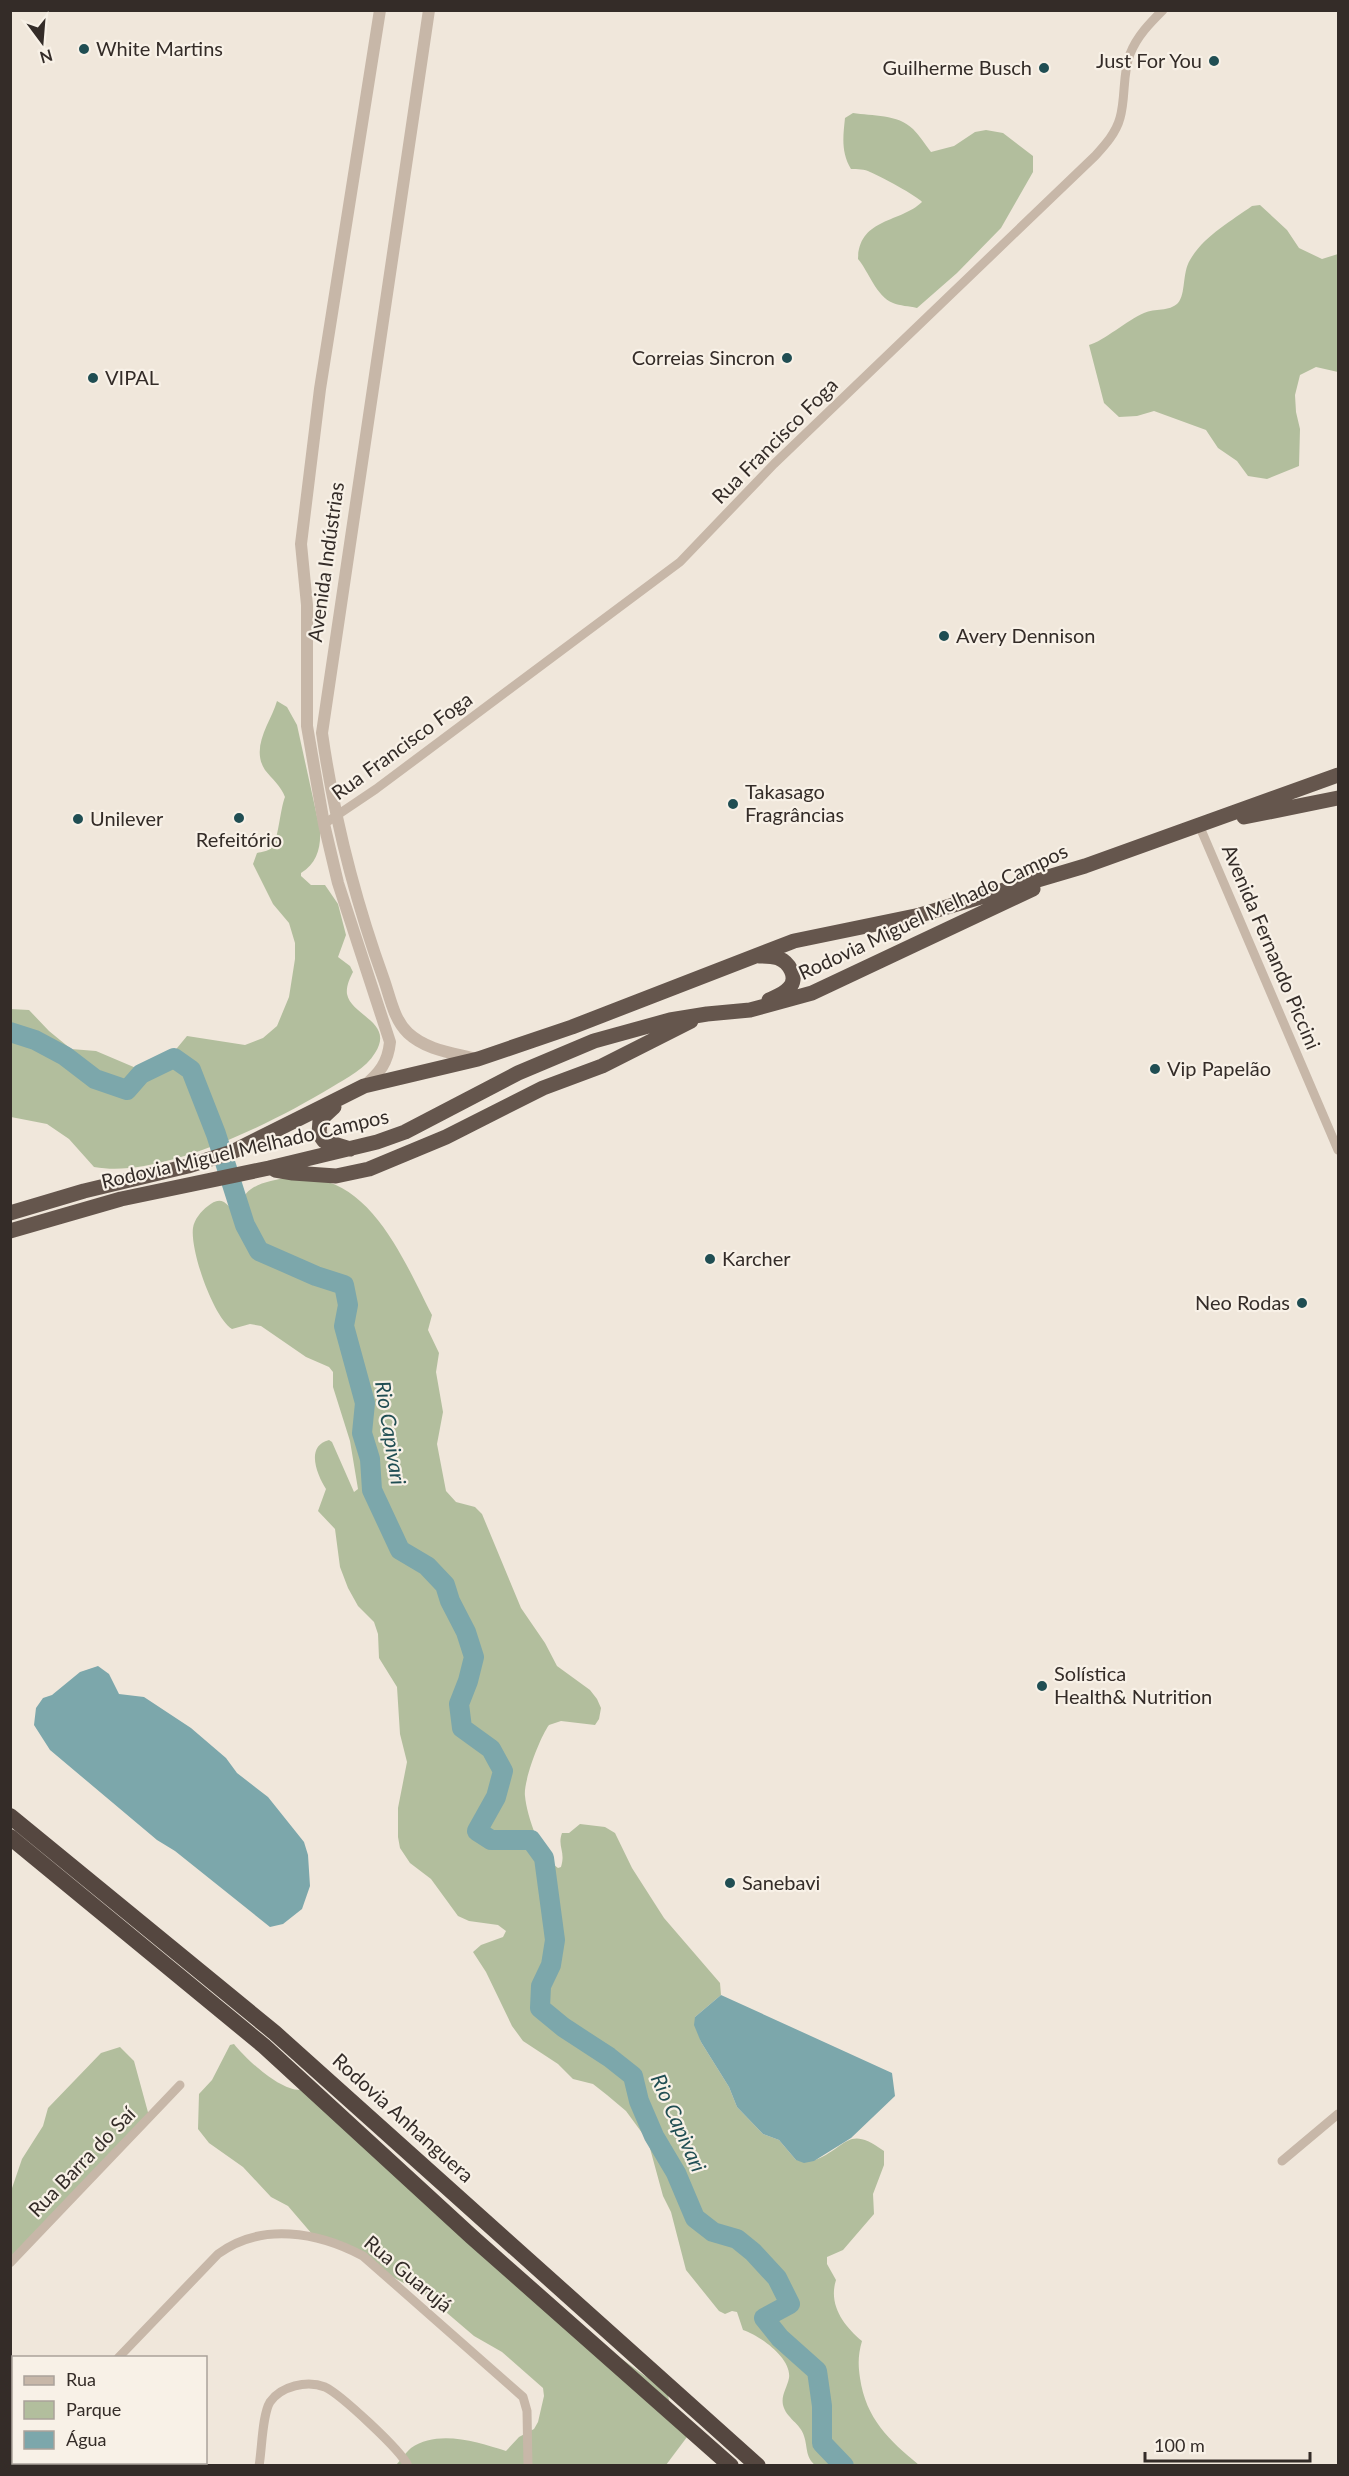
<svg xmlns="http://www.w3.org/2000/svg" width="1349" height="2476" viewBox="0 0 1349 2476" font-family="Lato,sans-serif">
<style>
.green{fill:#b2be9d}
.water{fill:#7ca7ab}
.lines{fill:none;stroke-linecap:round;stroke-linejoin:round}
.river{stroke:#7ca7ab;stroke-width:20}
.minor{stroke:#c7b7a8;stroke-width:9}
.tertiary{stroke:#c7b7a8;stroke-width:12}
.trunk{stroke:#65564d;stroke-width:15}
.motorway{stroke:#554740;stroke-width:16}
.poi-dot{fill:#204e53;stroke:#f8f1e7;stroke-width:2}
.labels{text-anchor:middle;stroke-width:4.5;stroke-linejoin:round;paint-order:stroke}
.poi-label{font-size:20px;fill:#342c28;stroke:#f8f1e7;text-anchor:start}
.street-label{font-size:20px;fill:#342c28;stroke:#f8f1e7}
.water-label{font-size:21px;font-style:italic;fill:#204e53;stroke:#f8f1e7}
</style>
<rect width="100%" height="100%" fill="#f0e7db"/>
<!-- green -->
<path class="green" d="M 853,113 C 872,116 898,114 913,129 C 919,135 925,144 931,152 L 954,146 L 975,132 L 986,130 L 1003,133 L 1033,156 L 1033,172 L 1001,228 L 957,273 L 917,308 C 909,306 900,306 893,303 C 876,296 869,272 858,259 C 859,218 900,223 922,202 C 919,197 878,175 870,172 C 865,169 857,169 851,169 C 841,152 843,137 845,118 Z
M 1260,205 L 1287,230 L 1299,248 L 1322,259 L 1338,254 L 1338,372 L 1316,367 L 1300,375 L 1295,395 L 1296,412 L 1300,429 L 1299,466 L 1267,479 L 1248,476 L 1237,461 L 1218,448 L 1206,430 L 1154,411 L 1137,416 L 1119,417 L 1104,403 L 1089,345 C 1104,341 1127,320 1144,313 C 1155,308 1169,312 1178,303 C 1186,294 1182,273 1190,260 C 1203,237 1231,221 1252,206 Z
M 277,701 L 287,707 L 297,725 L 320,830 C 321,848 317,863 301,873 L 301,876 L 311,885 L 325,885 L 338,904 L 346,935 L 338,957 L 350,966 L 353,972 C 350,978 346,986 347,994 C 351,1016 395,1022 375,1053 C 366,1068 347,1078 332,1087 C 279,1119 206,1155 144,1166 C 126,1169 111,1170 94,1167 L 69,1139 L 47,1124 L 11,1117 L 10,1009 L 29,1010 L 49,1031 L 71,1049 L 96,1051 L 136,1068 L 150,1067 L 168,1059 L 187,1036 L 245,1045 L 263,1038 L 277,1026 L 289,997 L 295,959 L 295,943 L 289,923 L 273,904 L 253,864 L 257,853 C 262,852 268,851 271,848 C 278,844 280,809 285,797 C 281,786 272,779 265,770 C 250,747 271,722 277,701 Z
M 288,1177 C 298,1178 310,1178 320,1180 C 377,1191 408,1269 432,1315 L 428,1330 L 439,1353 L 436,1372 L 443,1412 L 437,1444 L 446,1491 L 456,1502 L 475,1507 L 482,1514 L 521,1608 L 545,1643 L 557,1666 L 590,1690 L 597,1699 L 601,1708 L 599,1719 L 595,1725 L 561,1721 L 549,1725 C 540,1737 523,1782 525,1796 C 527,1817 541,1857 558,1868 L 561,1867 C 566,1851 557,1847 562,1833 L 569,1833 L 580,1824 L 605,1827 L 615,1833 L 632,1868 L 664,1918 L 720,1983 L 721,1995 L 695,2017 L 701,2042 L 729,2087 L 737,2107 L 763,2134 L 779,2140 L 796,2160 C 802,2160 810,2162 815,2160 C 848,2147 847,2124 884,2151 L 884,2165 L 873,2194 L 874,2214 L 843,2250 L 827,2257 L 827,2264 L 836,2280 C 828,2305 844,2326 862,2341 C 858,2355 858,2364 860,2378 C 866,2419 889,2440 919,2465 L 816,2466 C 805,2457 808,2448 804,2436 C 801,2424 786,2418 783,2405 C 781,2395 787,2388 789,2378 C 792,2358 759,2335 743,2330 L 737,2312 L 732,2311 L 725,2314 L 719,2311 L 686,2270 L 671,2212 L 663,2196 L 648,2141 L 626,2111 L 607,2095 L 593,2084 L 573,2079 L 558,2064 L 523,2041 L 512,2026 L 486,1972 L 473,1952 L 481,1945 L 503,1937 L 506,1931 L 498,1925 L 469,1921 L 458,1916 L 431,1879 L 410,1863 L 400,1848 L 398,1837 L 398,1808 L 407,1762 L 400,1734 L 397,1687 L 379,1658 L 378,1634 L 374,1622 L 358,1606 L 348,1588 L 340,1567 L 335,1529 L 318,1511 L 326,1489 C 317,1475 305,1446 329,1440 L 332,1442 L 354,1492 L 358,1489 L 350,1441 L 333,1387 L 333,1372 L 329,1367 L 306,1357 L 261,1326 L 250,1324 L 232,1329 C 213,1317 190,1250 193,1228 C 194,1220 201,1211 208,1206 C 213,1202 218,1199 224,1202 C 232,1207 236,1218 242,1224 C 242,1218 240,1210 241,1205 C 245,1183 270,1182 288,1177 Z
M 234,2044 C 247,2060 281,2092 302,2090 L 615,2354 L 667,2392 L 673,2415 L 687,2437 L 666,2465 L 396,2465 C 401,2460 406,2452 411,2448 C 438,2429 478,2442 506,2451 L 519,2437 L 534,2429 L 538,2422 L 544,2396 L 543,2388 L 502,2352 L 474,2336 L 426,2295 L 389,2275 L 366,2256 L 312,2234 L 288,2206 L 271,2197 L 243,2167 L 209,2143 L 198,2129 L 199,2094 L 212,2080 L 230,2045 Z
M 120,2047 L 134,2061 L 149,2116 L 11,2267 L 11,2191 L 22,2159 L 43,2126 L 48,2108 L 101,2053 Z"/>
<!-- water -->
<path class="water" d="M 98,1666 L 109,1674 L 119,1694 L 144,1697 L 191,1728 L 226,1758 L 237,1773 L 268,1797 L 304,1842 L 308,1855 L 310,1886 L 302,1909 L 283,1924 L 270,1927 L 175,1851 L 157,1840 L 50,1750 L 34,1725 L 36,1708 L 43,1698 L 52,1695 L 80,1672 Z
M 721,1995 L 892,2073 L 895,2096 L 851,2138 L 814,2161 L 804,2163 L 796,2160 L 779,2140 L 763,2134 L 737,2107 L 729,2087 L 701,2042 L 694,2025 L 695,2017 Z"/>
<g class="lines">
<!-- river -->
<path class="river" d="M 10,1032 L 35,1040 L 65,1056 L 95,1079 L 127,1090 L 141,1074 L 174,1058 L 191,1070 L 216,1134 L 245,1225 L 259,1251 L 316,1276 L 344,1285 L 348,1305 L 344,1326 L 365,1403 L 362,1433 L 370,1459 L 372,1490 L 400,1550 L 427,1566 L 445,1585 L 450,1601 L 466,1632 L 474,1657 L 468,1681 L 459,1704 L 462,1728 L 491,1749 L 503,1771 L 496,1797 L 477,1831 L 491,1840 L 531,1840 L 544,1858 L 555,1940 L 551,1965 L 541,1986 L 540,2008 L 563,2027 L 609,2057 L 633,2076 L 639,2101 L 654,2136 L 676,2173 L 695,2218 L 713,2232 L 737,2239 L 753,2252 L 777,2278 L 790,2304 L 764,2318 L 780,2338 L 817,2371 L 822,2406 L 822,2443 L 844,2466"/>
<!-- minor -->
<path class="minor" d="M 324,824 L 376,789 L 680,562 L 774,464 L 1095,156 C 1105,145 1116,133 1120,118 C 1126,97 1122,75 1130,54 C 1137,36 1150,23 1163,10
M 1199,825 L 1338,1150
M 1282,2161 L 1338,2114
M 10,2263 L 180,2085
M 118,2358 L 218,2254 C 261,2222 318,2232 363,2256 L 523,2397 L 527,2411 L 528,2466
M 10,2444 L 14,2443
M 259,2466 C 262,2450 262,2415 270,2402 C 281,2386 307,2380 325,2387 C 340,2394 401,2450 408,2466"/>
<!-- tertiary -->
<path class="tertiary" d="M 429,10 L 322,733 C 334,817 355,900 384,980 C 390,997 394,1020 408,1033 C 426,1050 453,1053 476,1059
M 364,1086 C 380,1073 388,1062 390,1042 L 338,883 L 324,824 L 307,726 L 307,605 L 301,544 L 320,389 L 380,10"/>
<!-- trunk -->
<path class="trunk" d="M 1244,817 L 1338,798
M 759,956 C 765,956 772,956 778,958 C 789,962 799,978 789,988 C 784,994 775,997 769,1000
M 334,1107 L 320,1120 L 319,1134 L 324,1141 L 350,1149
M 275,1170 L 293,1173 L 336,1176 L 369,1169 L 446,1137 L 543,1088 L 602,1066 L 691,1021
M 10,1213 L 84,1191 L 188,1166 L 232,1152 L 364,1086 L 478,1059 L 572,1027 L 794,941 L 920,915 L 1085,866 L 1338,775
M 10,1231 L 121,1199 L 269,1168 L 377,1142 L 405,1132 L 518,1073 L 594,1041 L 670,1020 L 707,1014 L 750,1010 L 812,993 L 1033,889"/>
<!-- motorway -->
<path class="motorway" d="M 10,1816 L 275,2033 L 758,2466
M 10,1837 L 264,2046 L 472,2237 L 731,2466"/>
</g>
<!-- markers -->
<g class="poi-dot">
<circle cx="84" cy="49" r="6"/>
<circle cx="1214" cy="61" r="6"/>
<circle cx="1044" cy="68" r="6"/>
<circle cx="787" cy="358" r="6"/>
<circle cx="93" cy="378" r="6"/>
<circle cx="944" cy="636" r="6"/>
<circle cx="733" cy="804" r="6"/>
<circle cx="239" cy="818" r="6"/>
<circle cx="78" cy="819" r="6"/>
<circle cx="1155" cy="1069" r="6"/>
<circle cx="710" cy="1259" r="6"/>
<circle cx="1302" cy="1303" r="6"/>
<circle cx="1042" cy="1686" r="6"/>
<circle cx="730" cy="1883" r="6"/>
</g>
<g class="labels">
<!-- poi labels -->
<g class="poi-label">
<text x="96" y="56">White Martins</text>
<text x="1202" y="68" text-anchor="end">Just For You</text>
<text x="1032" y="75" text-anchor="end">Guilherme Busch</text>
<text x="775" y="365" text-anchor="end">Correias Sincron</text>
<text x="105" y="385">VIPAL</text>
<text x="956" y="643">Avery Dennison</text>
<text x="745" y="799">Takasago<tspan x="745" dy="23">Fragrâncias</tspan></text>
<text x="90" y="826">Unilever</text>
<text x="239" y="847" text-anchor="middle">Refeitório</text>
<text x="1167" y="1076">Vip Papelão</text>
<text x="722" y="1266">Karcher</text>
<text x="1290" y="1310" text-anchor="end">Neo Rodas</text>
<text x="1054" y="1681">Solística<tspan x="1054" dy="23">Health&amp; Nutrition</tspan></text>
<text x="742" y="1890">Sanebavi</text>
</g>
<!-- street labels -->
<g class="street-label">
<text transform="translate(775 441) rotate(-45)" y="7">Rua Francisco Foga</text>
<text transform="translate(326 562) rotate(-82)" y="7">Avenida Indústrias</text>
<text transform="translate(402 746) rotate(-36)" y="7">Rua Francisco Foga</text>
<text transform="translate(933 912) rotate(-25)" y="7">Rodovia Miguel Melhado Campos</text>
<text transform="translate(1271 947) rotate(67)" y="7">Avenida Fernando Piccini</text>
<text transform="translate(245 1149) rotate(-13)" y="7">Rodovia Miguel Melhado Campos</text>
<text transform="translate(403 2118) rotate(42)" y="7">Rodovia Anhanguera</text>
<text transform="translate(82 2162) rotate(-46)" y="7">Rua Barra do Saí</text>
<text transform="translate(408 2274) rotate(40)" y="7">Rua Guarujá</text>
</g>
<!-- water labels -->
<g class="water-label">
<text transform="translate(390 1433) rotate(81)" y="7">Rio Capivari</text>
<text transform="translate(678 2123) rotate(66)" y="7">Rio Capivari</text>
</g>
</g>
<!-- border -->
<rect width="1349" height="2476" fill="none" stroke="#342c28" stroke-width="24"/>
<!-- legend -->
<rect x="12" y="2356" width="195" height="108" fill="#f8f1e7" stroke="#aaa29b" stroke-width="1.5"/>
<rect x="24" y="2376" width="30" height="9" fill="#c7b7a8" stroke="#aaa29b" stroke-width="1.5"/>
<text x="66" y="2386" font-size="18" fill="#342c28">Rua</text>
<rect x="24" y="2401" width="30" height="18" fill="#b2be9d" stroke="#aaa29b" stroke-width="1.5"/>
<text x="66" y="2416" font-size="18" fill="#342c28">Parque</text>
<rect x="24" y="2431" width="30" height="18" fill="#7ca7ab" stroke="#aaa29b" stroke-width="1.5"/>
<text x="66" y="2446" font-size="18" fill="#342c28">Água</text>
<!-- north arrow -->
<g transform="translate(42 42) rotate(164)" stroke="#f8f1e7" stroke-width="4.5" paint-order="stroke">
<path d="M0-4.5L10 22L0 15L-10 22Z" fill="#342c28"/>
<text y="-9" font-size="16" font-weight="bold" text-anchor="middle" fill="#342c28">N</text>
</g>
<!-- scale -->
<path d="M1145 2452v9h165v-9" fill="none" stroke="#342c28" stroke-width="3"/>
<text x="1154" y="2452" font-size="18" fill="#342c28" stroke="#f8f1e7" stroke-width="4.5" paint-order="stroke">100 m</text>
</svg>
